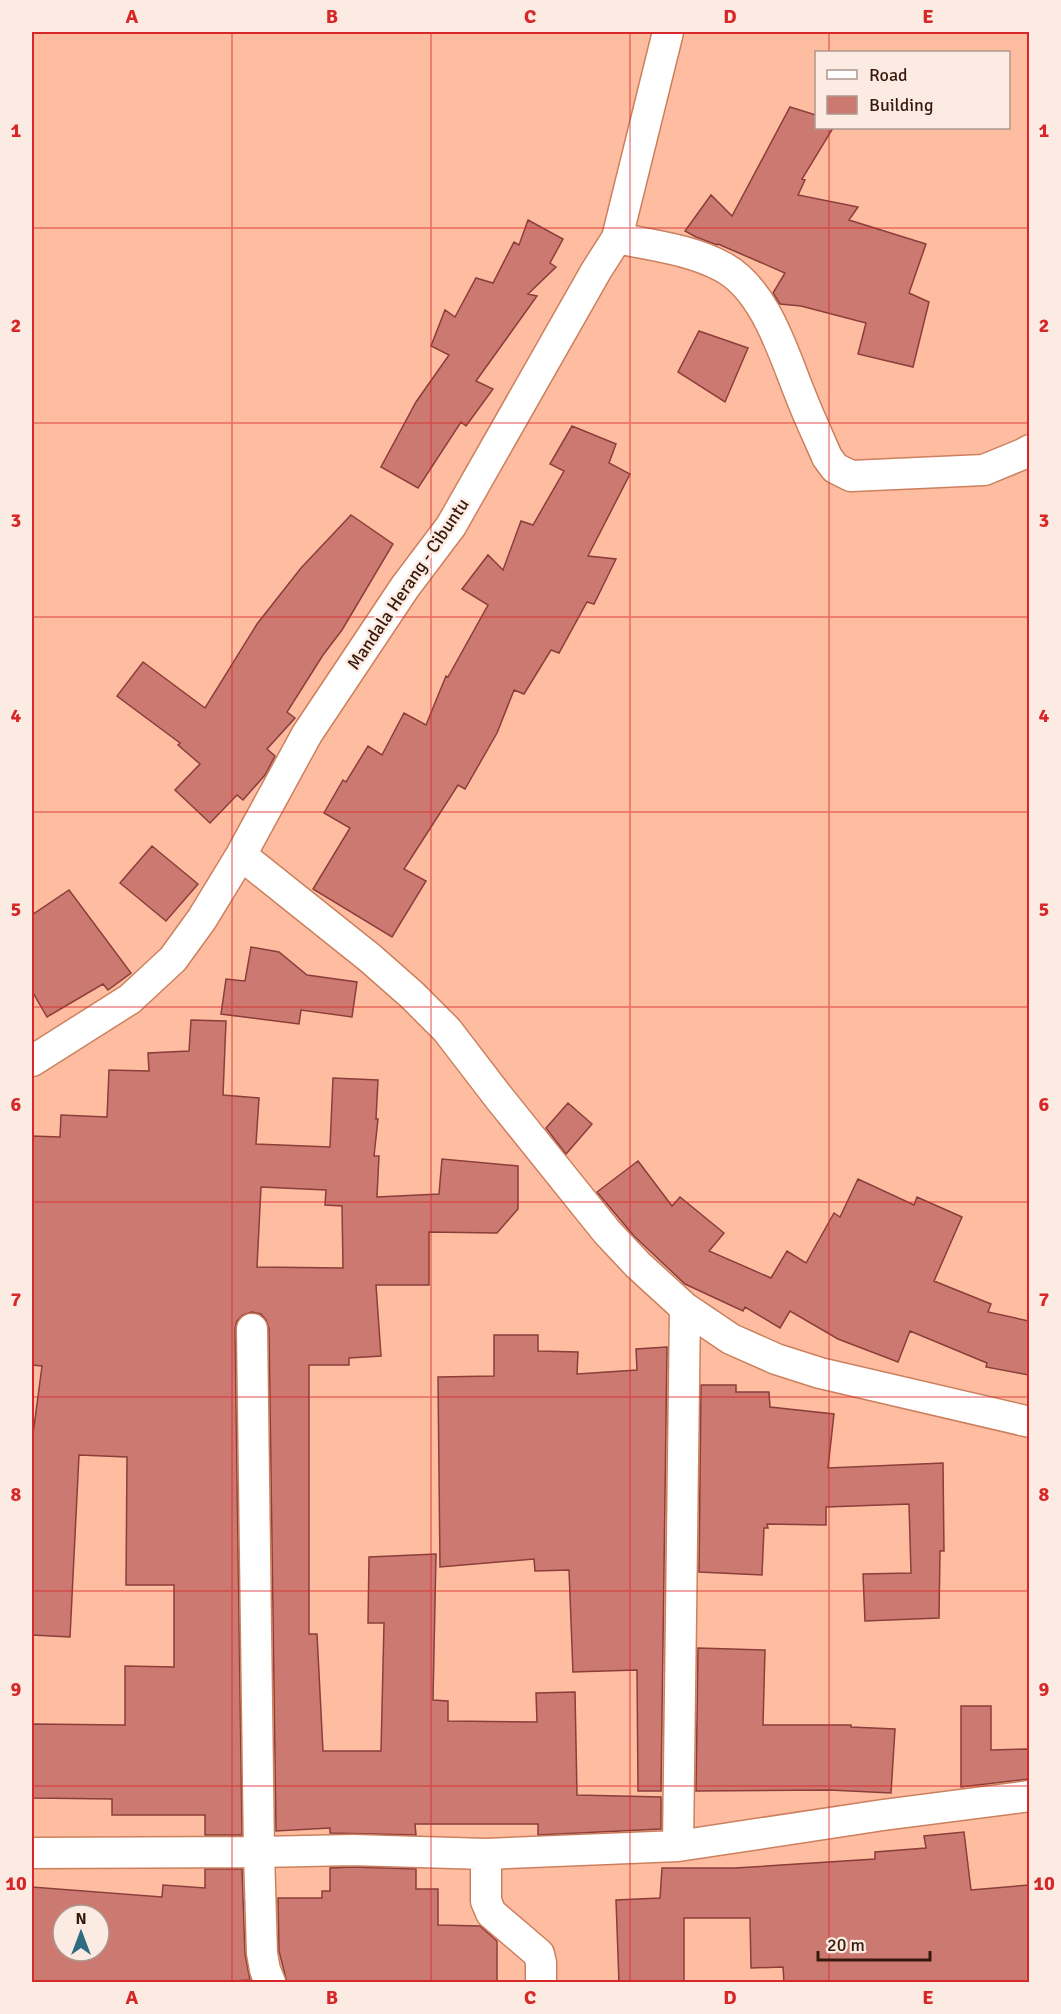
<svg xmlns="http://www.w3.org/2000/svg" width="1061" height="2014" viewBox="0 0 1061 2014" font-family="Signika,sans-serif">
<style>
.building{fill:#cc7972;stroke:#8b3e3a;stroke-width:1.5;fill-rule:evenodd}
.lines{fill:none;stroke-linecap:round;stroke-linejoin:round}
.street-casing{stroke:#cc805e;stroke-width:33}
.street{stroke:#fff;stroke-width:30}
.grid{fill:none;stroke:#d62828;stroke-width:1.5;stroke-opacity:0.55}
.labels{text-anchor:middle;stroke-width:5;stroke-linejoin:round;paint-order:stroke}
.street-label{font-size:18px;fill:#381a0c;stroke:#fcebe3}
.neatline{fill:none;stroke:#d62828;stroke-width:2}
.grid-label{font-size:20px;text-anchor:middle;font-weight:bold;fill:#d62828}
</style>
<rect width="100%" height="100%" fill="#febda1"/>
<!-- building -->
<path class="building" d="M 790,107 L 816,115 L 816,128 L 833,128 L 802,179 L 805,180 L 798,195 L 858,207 L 849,220 L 926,244 L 909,293 L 929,302 L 913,367 L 858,354 L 866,323 L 801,306 L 780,304 L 773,293 L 785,273 L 718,244 L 717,245 L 696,237 L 685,231 L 711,195 L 732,216 Z
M 528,220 L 563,239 L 550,263 L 556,267 L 528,294 L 537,296 L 476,381 L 493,389 L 466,426 L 461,422 L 418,488 L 381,467 L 416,402 L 449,355 L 431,346 L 445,310 L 455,317 L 476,278 L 493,283 L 514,242 L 519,245 Z
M 699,331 L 748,348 L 725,402 L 678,372 Z
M 572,426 L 616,444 L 609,463 L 630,474 L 588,556 L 616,559 L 594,604 L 587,602 L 559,653 L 551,650 L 524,694 L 514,690 L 497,733 L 465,789 L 458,785 L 404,869 L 426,881 L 392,937 L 313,889 L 350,828 L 324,813 L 343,780 L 346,782 L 368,746 L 382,755 L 404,713 L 426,725 L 446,676 L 448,677 L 488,605 L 462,589 L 488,555 L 503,570 L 521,521 L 533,525 L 564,471 L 550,464 Z
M 351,515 L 393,544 L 342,630 L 323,655 L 287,712 L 295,718 L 267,749 L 275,756 L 265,775 L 243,800 L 237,795 L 210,823 L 175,790 L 200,764 L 178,745 L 180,743 L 117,696 L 143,662 L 205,708 L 257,624 L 301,568 Z
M 152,846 L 198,884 L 166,921 L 120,883 Z
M 69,890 L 131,973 L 108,990 L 103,984 L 47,1017 L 32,991 L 32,915 Z
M 251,947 L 279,952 L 307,975 L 357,982 L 352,1017 L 301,1010 L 299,1024 L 221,1014 L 226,979 L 245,981 Z
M 191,1020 L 226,1021 L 223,1095 L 259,1098 L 256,1144 L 330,1147 L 333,1078 L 378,1080 L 376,1119 L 378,1119 L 374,1156 L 379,1156 L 377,1197 L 439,1194 L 442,1159 L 518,1166 L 518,1209 L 497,1233 L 429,1232 L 429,1285 L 376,1285 L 381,1356 L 349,1358 L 349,1365 L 309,1365 L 309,1634 L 317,1634 L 323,1751 L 381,1751 L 384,1623 L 368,1623 L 369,1557 L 436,1554 L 433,1700 L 448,1701 L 448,1721 L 537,1722 L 536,1693 L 575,1692 L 577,1795 L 661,1797 L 661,1829 L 538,1835 L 538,1824 L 415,1824 L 416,1835 L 330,1833 L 330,1828 L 276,1831 L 269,1329 L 266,1320 L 261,1314 L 252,1312 L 243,1315 L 237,1321 L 235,1329 L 242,1835 L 205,1835 L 205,1815 L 112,1815 L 112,1799 L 32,1798 L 32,1724 L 125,1725 L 125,1666 L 174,1667 L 174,1585 L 126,1585 L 127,1457 L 79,1455 L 70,1637 L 32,1635 L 32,1442 L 42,1366 L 32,1365 L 32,1136 L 60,1137 L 61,1115 L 107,1117 L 109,1070 L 149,1071 L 148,1053 L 189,1051 ZM 261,1187 L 326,1190 L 325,1205 L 342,1206 L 343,1268 L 257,1267 Z
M 568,1103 L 592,1124 L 566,1154 L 546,1128 Z
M 638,1161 L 672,1206 L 680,1197 L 724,1233 L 709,1251 L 771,1278 L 787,1251 L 806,1263 L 834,1213 L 840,1217 L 858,1179 L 914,1205 L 917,1197 L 962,1217 L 934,1281 L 991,1304 L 988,1312 L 1029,1321 L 1029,1375 L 986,1367 L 987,1363 L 910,1331 L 898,1362 L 838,1339 L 790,1311 L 780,1328 L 745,1307 L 743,1311 L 685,1284 L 634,1236 L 597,1192 Z
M 494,1335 L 538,1335 L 538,1351 L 578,1352 L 577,1374 L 637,1370 L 636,1349 L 667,1347 L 661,1791 L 638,1791 L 637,1670 L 573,1672 L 569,1570 L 535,1571 L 534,1559 L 440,1567 L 438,1377 L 494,1376 Z
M 701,1385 L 736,1385 L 736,1392 L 769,1392 L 770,1407 L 834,1414 L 828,1468 L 943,1463 L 944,1551 L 940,1551 L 939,1618 L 865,1621 L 863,1574 L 911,1573 L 909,1504 L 826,1507 L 826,1525 L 767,1524 L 768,1528 L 764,1528 L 762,1575 L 699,1572 Z
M 698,1648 L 765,1650 L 763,1725 L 851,1725 L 851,1727 L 895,1729 L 891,1793 L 829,1790 L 696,1791 Z
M 961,1706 L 991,1706 L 991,1750 L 1029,1749 L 1029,1779 L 961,1787 Z
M 964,1832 L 971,1890 L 1029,1885 L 1029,1983 L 784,1983 L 783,1967 L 751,1968 L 750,1918 L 684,1918 L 684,1983 L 619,1983 L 616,1900 L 660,1898 L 662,1868 L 735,1868 L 875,1859 L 875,1852 L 926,1848 L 924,1836 Z
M 353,1867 L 416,1869 L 416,1889 L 438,1889 L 438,1925 L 480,1926 L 497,1941 L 497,1983 L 287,1983 L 279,1951 L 278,1898 L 322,1898 L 322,1891 L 330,1891 L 330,1868 Z
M 205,1869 L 242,1869 L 245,1954 L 250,1980 L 197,1983 L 32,1983 L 32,1887 L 162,1897 L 163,1885 L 205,1888 ZM 63,1915 L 99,1915 L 99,1951 L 63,1951 Z"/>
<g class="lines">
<defs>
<path id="street" d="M 617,238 C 654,246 689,249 723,267 C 765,290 783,352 800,394 C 808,415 818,436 827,457 L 835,468 L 851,476 L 984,470 L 1023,454 L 1030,450
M 241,855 L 370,958 L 412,995 L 447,1030 L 500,1099 L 607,1232 L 638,1265 L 685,1308 L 731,1339 L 776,1359 L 820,1373 L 1030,1422
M 32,1061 L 130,999 L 173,959 L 202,919 L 241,855 L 307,734 L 405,587 L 451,526 L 596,271 L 617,238 L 668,32
M 252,1329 L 259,1852 L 262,1953 L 265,1970 L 270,1982
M 678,1846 L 685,1308
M 32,1853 L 259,1852 L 353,1850 L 486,1854 L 678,1846 L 883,1815 L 1030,1796
M 486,1854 L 486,1901 L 491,1913 L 539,1954 L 541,1963 L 541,1982"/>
</defs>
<!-- street casing -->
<use href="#street" class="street-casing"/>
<!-- street -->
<use href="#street" class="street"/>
</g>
<!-- grid -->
<path class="grid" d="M 232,32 L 232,1982M 431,32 L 431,1982M 630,32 L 630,1982M 829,32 L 829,52M 829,128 L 829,1982M 32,228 L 1030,228M 32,423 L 1030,423M 32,617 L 1030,617M 32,812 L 1030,812M 32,1007 L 1030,1007M 32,1202 L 1030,1202M 32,1397 L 1030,1397M 32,1591 L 1030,1591M 32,1786 L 1030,1786"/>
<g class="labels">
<!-- street labels -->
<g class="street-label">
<text transform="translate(408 584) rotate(-56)" y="6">Mandala Herang - Cibuntu</text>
</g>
</g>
<!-- border -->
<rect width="1061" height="2014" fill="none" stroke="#fcebe3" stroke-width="66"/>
<!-- legend -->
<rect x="815" y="51" width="195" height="78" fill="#fcebe3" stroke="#ae978d" stroke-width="1.5"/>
<rect x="827" y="70" width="30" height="9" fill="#ffffff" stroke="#ae978d" stroke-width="1.5"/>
<text x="869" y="81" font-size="18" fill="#381a0c">Road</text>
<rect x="827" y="96" width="30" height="18" fill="#cc7972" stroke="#ae978d" stroke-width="1.5"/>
<text x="869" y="111" font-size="18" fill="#381a0c">Building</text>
<!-- north arrow -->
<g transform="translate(81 1933)"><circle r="28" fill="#fcebe3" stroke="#ae978d" stroke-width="1.5"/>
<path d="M0-4.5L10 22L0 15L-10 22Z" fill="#2e6c82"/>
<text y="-9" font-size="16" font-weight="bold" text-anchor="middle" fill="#381a0c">N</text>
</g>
<!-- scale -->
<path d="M818 1951v9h112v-9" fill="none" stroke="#381a0c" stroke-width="3"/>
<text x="827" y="1951" font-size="18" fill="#381a0c" stroke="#fcebe3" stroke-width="4.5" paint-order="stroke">20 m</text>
<rect x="33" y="33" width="995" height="1948" class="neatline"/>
<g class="grid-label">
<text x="132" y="23">A</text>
<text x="332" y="23">B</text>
<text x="530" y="23">C</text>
<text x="730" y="23">D</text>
<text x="928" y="23">E</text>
<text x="16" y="137">1</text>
<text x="1044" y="137">1</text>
<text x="16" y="332">2</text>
<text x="1044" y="332">2</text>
<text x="16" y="527">3</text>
<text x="1044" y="527">3</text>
<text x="16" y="722">4</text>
<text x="1044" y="722">4</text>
<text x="16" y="916">5</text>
<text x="1044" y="916">5</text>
<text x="16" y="1111">6</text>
<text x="1044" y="1111">6</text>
<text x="16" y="1306">7</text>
<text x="1044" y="1306">7</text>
<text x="16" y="1501">8</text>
<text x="1044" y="1501">8</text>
<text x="16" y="1696">9</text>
<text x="1044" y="1696">9</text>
<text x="16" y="1890">10</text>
<text x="1044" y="1890">10</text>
<text x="132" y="2004">A</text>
<text x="332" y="2004">B</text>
<text x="530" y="2004">C</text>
<text x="730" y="2004">D</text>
<text x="928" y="2004">E</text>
</g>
</svg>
